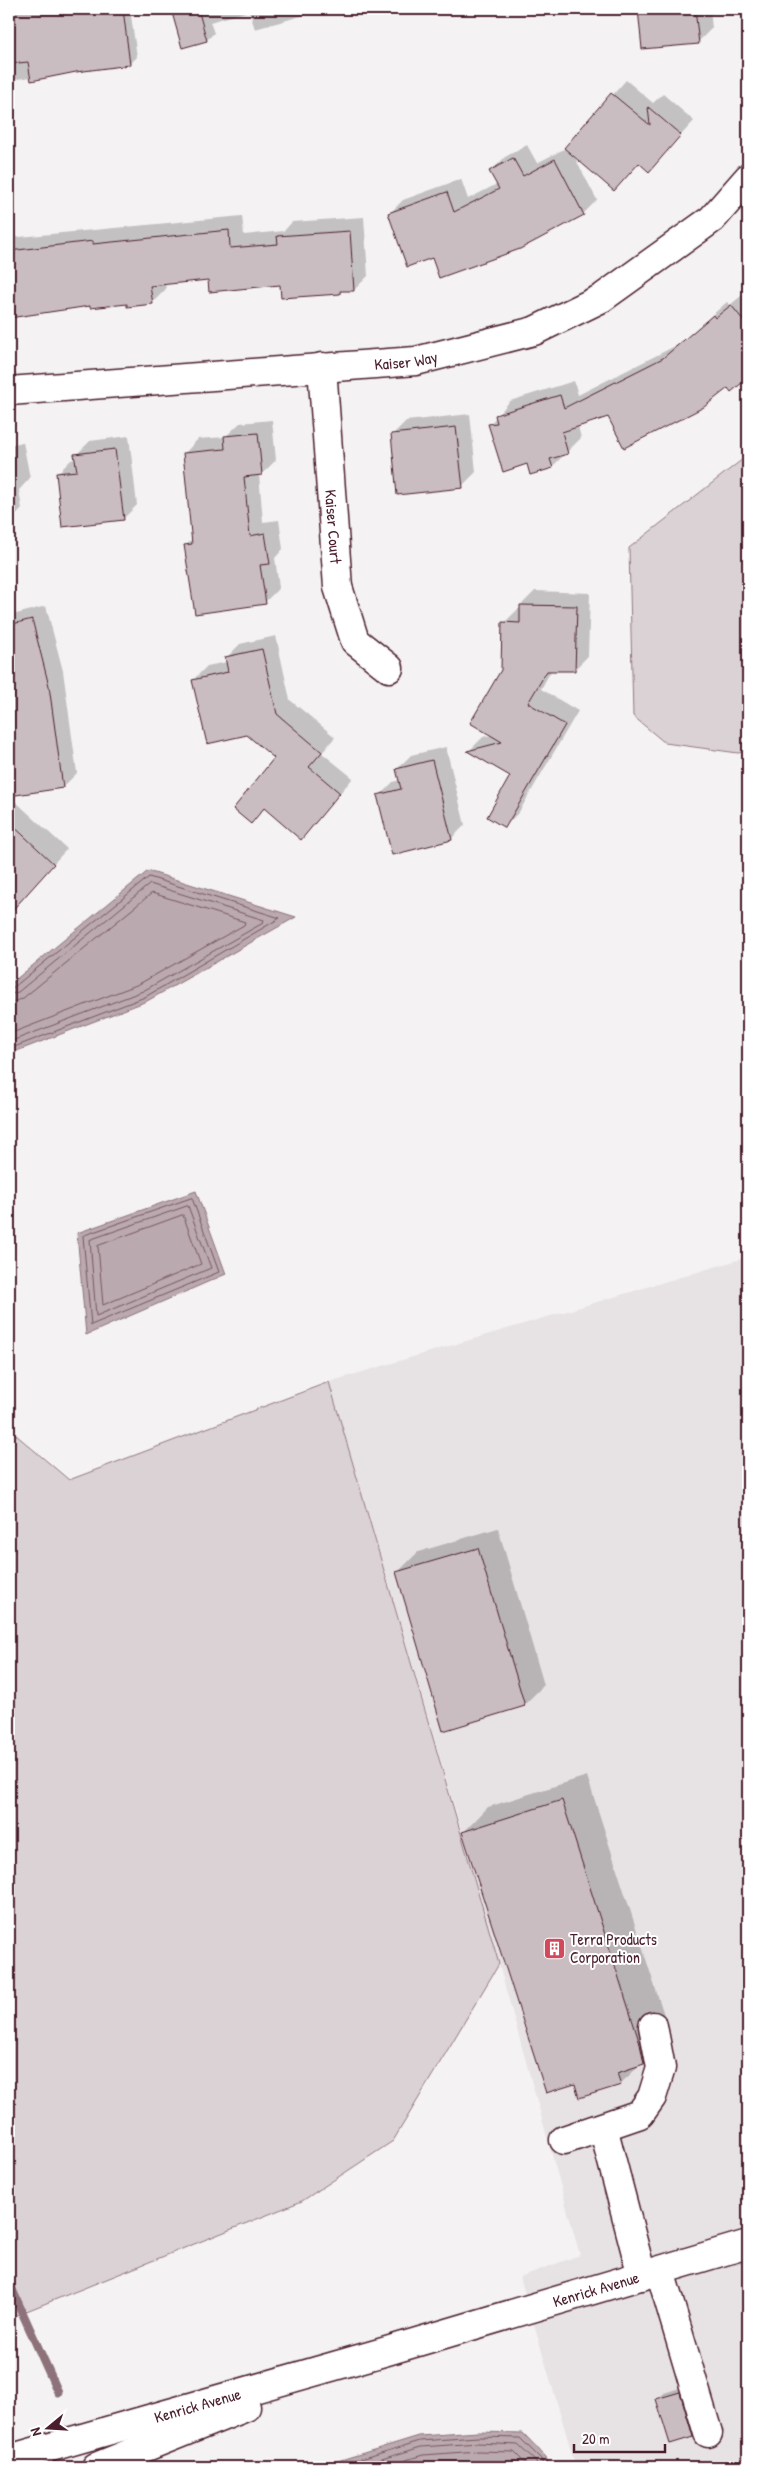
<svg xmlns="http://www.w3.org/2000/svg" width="757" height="2476" viewBox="0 0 757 2476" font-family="'Patrick Hand',sans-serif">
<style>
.built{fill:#e7e2e3}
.green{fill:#dbd2d5;stroke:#927880}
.water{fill:#baa9ae;stroke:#8d727a}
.shadow{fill:#0003}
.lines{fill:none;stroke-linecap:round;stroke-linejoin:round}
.shore{stroke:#77565f;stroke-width:1}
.stream{stroke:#8d727a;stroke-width:9}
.building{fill:#cabdc1;stroke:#4a1f2b}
.minor-casing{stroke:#4a1f2b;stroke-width:31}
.minor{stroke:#fff;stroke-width:28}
.labels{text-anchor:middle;stroke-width:4;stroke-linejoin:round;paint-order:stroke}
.street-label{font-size:16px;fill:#4a1f2b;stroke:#fff}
.poi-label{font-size:16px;fill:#4a1f2b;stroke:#fff;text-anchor:start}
</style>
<rect width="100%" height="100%" fill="#f4f2f2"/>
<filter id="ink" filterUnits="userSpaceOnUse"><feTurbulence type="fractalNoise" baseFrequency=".02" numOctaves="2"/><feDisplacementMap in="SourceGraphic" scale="10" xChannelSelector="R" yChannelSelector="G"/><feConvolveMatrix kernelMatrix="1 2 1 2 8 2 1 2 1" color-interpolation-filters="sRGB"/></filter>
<g filter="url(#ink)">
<!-- built -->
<path class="built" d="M 748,1257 L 748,2467 L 576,2467 L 520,2277 L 580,2255 L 462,1832 L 329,1382 Z"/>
<!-- green -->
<path class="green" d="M 748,455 L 748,751 L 738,753 L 665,743 L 633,716 L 629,548 Z
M 329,1382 L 499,1964 L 393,2141 L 302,2201 L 9,2318 L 9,1429 L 69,1480 Z"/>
<!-- water -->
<path class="water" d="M 148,871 L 296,917 L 147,1001 L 9,1054 L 9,985 Z
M 196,1191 L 226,1274 L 86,1335 L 77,1233 Z
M 478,2432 L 523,2433 L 546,2457 L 549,2467 L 318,2467 L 419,2436 Z"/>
<!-- shadow -->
<path class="shadow" d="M 9,9 L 130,9 L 137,57 L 130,64 L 9,80 Z
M 172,9 L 326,9 L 255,29 L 249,11 L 210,22 L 214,33 L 207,40 L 183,47 Z
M 639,9 L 710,9 L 712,28 L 698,42 L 643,48 Z
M 626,80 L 653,103 L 663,94 L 694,121 L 649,170 L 640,162 L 614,190 L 573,154 L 597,200 L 583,214 L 433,256 L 389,214 L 403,200 L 461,179 L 468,199 L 497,184 L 491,171 L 505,157 L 527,145 L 537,163 L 566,148 Z
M 242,216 L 244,235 L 284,231 L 292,222 L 364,217 L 368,276 L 354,290 L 343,290 L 340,293 L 282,283 L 209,278 L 165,283 L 166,289 L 152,303 L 91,305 L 9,318 L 9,238 Z
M 746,292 L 748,295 L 748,379 L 747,377 L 728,386 L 609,416 L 578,426 L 581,438 L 552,467 L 528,463 L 490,424 L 510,401 L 574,381 L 578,395 L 679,344 L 727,302 L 730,305 Z
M 470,414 L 476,472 L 462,486 L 392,435 L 406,421 Z
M 272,420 L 276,460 L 262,474 L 259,474 L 263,522 L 279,520 L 283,549 L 275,558 L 279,588 L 265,602 L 186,546 L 193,538 L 184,454 L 198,439 L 225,437 L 240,423 Z
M 129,436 L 137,505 L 123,519 L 57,474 L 71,460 L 76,459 L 76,455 L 90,441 Z
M 23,442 L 30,478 L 19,490 L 22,509 L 9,523 L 9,445 Z
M 535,591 L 590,593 L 588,656 L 574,670 L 552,669 L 541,689 L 578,711 L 519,812 L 505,826 L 511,775 L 469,751 L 483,737 L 492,735 L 502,670 L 504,623 L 518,609 L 521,609 L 521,605 Z
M 46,606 L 63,671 L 77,773 L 63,787 L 13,794 L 9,765 L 9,616 Z
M 276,636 L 290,700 L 335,737 L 322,753 L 353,778 L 301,838 L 265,808 L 251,822 L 276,758 L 193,680 L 207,666 L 227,662 L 226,658 L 240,644 Z
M 446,747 L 465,825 L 451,839 L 379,796 L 393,782 L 400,780 L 397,769 L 411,755 Z
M 16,802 L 67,849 L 13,907 L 9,903 L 9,810 Z
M 498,1528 L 544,1685 L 524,1705 L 398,1572 L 418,1552 Z
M 587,1776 L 665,2018 L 669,2038 L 620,2084 L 575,2083 L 463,1833 L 488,1807 Z
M 686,2386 L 699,2429 L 692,2436 L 658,2400 L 664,2393 Z"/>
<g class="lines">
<!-- shore -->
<path class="shore" d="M 9,989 L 14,987 L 149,877 L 280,918 L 145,997 L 9,1049
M 9,995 L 18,992 L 150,884 L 264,920 L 263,923 L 143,991 L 9,1042
M 9,1003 L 22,999 L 152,893 L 245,922 L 244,925 L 139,984 L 9,1034
M 192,1198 L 219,1272 L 91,1325 L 83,1236 Z
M 188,1206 L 211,1268 L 96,1316 L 90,1240 Z
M 183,1215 L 201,1264 L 103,1305 L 98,1246 Z
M 335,2467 L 420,2441 L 478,2437 L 520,2438 L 541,2459 L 544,2467
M 356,2467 L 421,2447 L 478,2443 L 518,2445 L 536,2462 L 537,2467
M 382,2467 L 423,2455 L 478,2451 L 514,2452 L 529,2467"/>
<!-- stream -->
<path class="stream" d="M 9,2283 L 58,2392"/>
</g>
<!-- building -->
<path class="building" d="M 9,9 L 123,9 L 130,65 L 76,72 L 31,81 L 28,62 L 9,64 Z
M 171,9 L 198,9 L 207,41 L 182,48 Z
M 638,9 L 695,9 L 699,44 L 642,49 Z
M 611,93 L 650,125 L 648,107 L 681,135 L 649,172 L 639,163 L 614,191 L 564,148 Z
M 513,158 L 523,176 L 555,159 L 584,215 L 520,249 L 439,278 L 432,258 L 407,267 L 388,213 L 447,192 L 454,212 L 499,189 L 489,171 Z
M 229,230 L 230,248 L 278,244 L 277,236 L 350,231 L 354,291 L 340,291 L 340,294 L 281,298 L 280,285 L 209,292 L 208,280 L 150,286 L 153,304 L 127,307 L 127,304 L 90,308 L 90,306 L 9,318 L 9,251 L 93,241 L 93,244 Z
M 731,305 L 748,326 L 748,378 L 731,392 L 728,388 L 704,407 L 624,448 L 608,417 L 562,432 L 568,454 L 550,459 L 553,468 L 530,475 L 527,464 L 503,472 L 488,424 L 497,423 L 495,415 L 560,395 L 564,408 L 663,358 L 713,315 L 715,318 Z
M 456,427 L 463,488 L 397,495 L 391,434 Z
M 258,433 L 262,475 L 244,477 L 250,536 L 265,533 L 270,564 L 260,565 L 266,604 L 195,614 L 184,545 L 192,544 L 183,453 L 225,449 L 224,436 Z
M 115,449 L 124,520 L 62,527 L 56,473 L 77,471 L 74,454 Z
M 520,605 L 577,606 L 575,671 L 547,671 L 528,703 L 565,725 L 505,828 L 487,817 L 510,776 L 467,751 L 502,742 L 470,723 L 501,670 L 502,622 L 520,623 Z
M 32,619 L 49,686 L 63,788 L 9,796 L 9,625 Z
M 262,649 L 277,714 L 322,752 L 309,767 L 340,793 L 301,840 L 264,808 L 251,824 L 233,809 L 274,758 L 247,735 L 207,744 L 192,680 L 228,672 L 225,657 Z
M 432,760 L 452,840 L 392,855 L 377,795 L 401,789 L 396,769 Z
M 9,822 L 54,864 L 9,914 Z
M 478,1548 L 525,1706 L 443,1731 L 396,1572 Z
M 562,1800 L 640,2044 L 644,2064 L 617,2073 L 621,2085 L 579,2098 L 575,2084 L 546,2093 L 462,1832 Z
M 680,2392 L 693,2437 L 670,2444 L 656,2399 Z"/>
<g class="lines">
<defs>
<g id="minor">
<path id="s1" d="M 322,367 L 338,587 L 355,641 L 389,668"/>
<path id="s2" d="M 9,391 L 416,361 L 534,331 L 602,298 L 712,219 L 748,178"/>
<path d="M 603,2127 L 642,2276"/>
<path d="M 564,2140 L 640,2114 L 652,2097 L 661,2068 L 653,2026"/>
<path d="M 660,2271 L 708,2433"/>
<path id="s3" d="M 9,2459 L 387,2351 L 748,2244"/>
<path d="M 96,2467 L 246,2407"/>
</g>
</defs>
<!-- minor casing -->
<use href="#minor" class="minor-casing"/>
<!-- minor -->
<use href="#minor" class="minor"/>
</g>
</g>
<!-- icons -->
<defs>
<symbol id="building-square" viewBox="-11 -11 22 22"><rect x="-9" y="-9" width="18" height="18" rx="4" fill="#d1495b" stroke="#fff"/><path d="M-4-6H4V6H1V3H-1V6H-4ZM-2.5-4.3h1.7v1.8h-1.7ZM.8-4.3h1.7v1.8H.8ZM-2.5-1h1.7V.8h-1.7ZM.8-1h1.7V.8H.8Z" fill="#fff"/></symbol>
</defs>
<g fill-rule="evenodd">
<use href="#building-square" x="542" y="1936" width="25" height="25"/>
</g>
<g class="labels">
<!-- street labels -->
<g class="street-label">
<text dy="6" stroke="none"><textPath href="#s2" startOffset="398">Kaiser Way</textPath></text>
<text dy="6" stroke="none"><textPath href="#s1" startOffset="160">Kaiser Court</textPath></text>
<text dy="6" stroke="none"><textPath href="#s3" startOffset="611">Kenrick Avenue</textPath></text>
<text dy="6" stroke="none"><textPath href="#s3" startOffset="196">Kenrick Avenue</textPath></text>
</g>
<!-- poi labels -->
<g class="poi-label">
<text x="570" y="1945">Terra Products<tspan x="570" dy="18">Corporation</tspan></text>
</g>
</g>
<!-- margin -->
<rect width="757" height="2476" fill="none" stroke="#fff" stroke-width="30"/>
<rect x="15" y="15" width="727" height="2446" fill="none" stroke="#4a1f2b" stroke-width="2" filter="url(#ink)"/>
<!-- north arrow -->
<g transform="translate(48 2428) rotate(252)" stroke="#ffffff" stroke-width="4" paint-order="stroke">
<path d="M0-4L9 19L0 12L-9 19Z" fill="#4a1f2b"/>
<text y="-8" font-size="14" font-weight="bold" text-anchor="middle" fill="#4a1f2b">N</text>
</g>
<!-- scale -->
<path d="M574 2444v8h91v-8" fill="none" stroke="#4a1f2b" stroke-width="2.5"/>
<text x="582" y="2444" font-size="15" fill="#4a1f2b" stroke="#ffffff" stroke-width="4" paint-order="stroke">20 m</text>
</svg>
